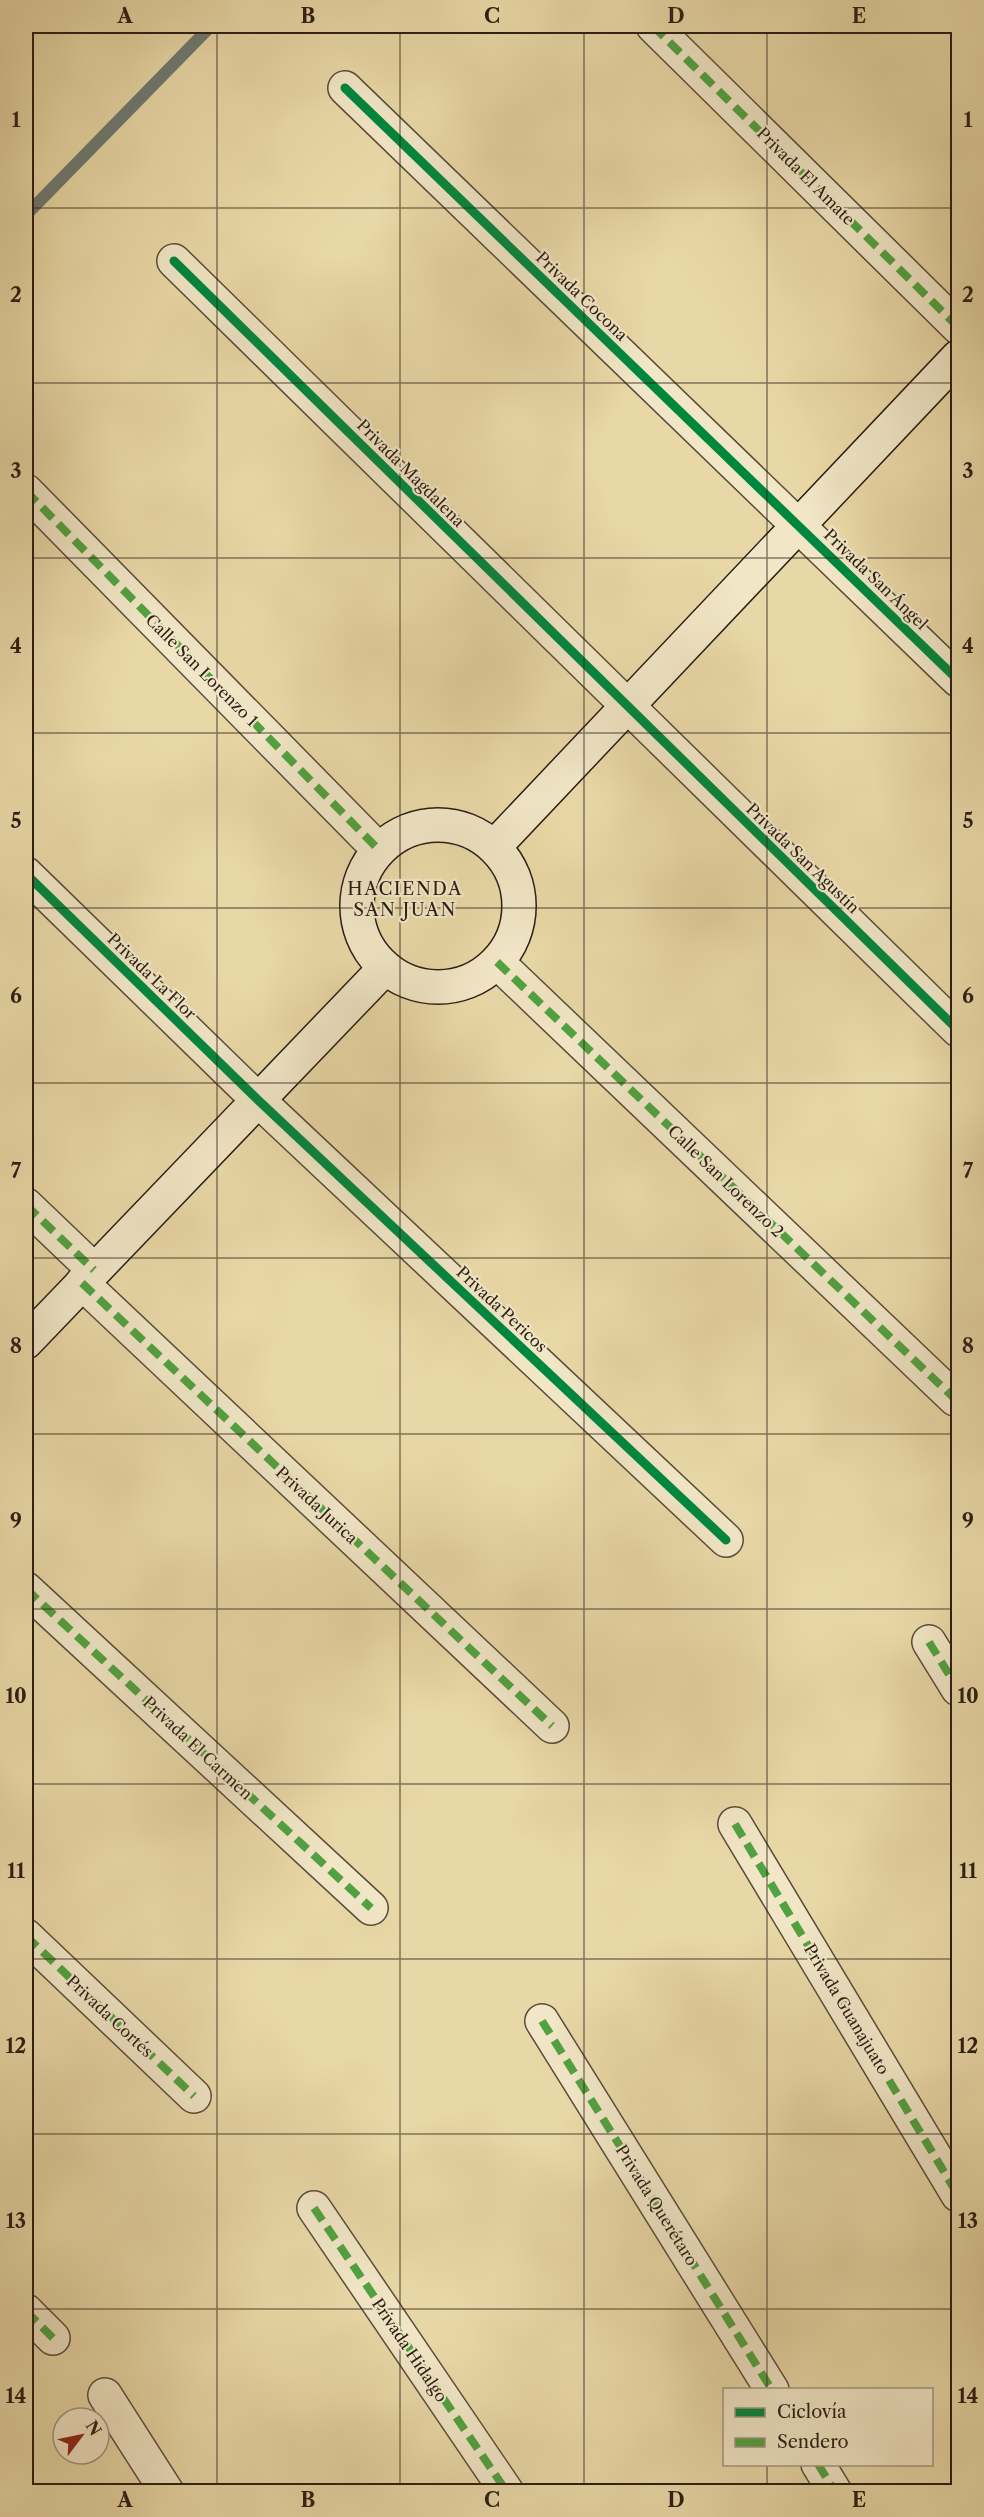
<svg xmlns="http://www.w3.org/2000/svg" width="984" height="2517" viewBox="0 0 984 2517" font-family="'Libre Caslon Text',serif">
<style>
.lines{fill:none;stroke-linecap:round;stroke-linejoin:round}
.stream{stroke:#6d7b72;stroke-width:12}
.street-casing{stroke:#5a4c3a;stroke-width:36}
.secondary-casing{stroke:#2b1e16;stroke-width:36}
.street{stroke:#f1e6c6;stroke-width:33}
.secondary{stroke:#f1e6c6;stroke-width:33}
.quiet{stroke:#51a240;stroke-width:8;stroke-dasharray:15 8;stroke-linecap:butt}
.cycleway-casing{stroke:#f1e6c6;stroke-width:13}
.cycleway{stroke:#00873e;stroke-width:9}
.grid{fill:none;stroke:#2b1e16;stroke-width:1.5;stroke-opacity:0.55}
.labels{text-anchor:middle;stroke-width:4.5;stroke-linejoin:round;paint-order:stroke}
.street-label{font-size:16px;fill:#2b1e16;stroke:#f1e6c6}
.neighbourhood-label{font-size:18px;letter-spacing:1.5px;fill:#2b1e16;stroke:#f1e6c6}
.neatline{fill:none;stroke:#2b1e16;stroke-width:2}
.grid-label{font-size:20px;text-anchor:middle;font-weight:bold;fill:#2b1e16}
</style>
<rect width="100%" height="100%" fill="#e9d8a7"/>
<filter id="stains"><feTurbulence type="fractalNoise" baseFrequency=".00333" numOctaves="4"/><feColorMatrix values="0 0 0 0 .2 0 0 0 0 .09 0 0 0 0 .02 0 0 0 .5 -.17"/></filter>
<radialGradient id="worn" r=".72"><stop offset=".6" stop-color="#630" stop-opacity="0"/><stop offset="1" stop-color="#630" stop-opacity=".3"/></radialGradient>
<g class="lines">
<!-- stream -->
<path class="stream" d="M 26,215 L 211,26"/>
<defs>
<path id="street" d="M 653,26 L 958,327
M 345,88 L 958,680
M 174,261 L 958,1030
M 26,491 L 379,850
M 26,874 L 258,1100 L 726,1540
M 497,962 L 955,1399
M 26,1205 L 94,1270
M 82,1283 L 552,1726
M 26,1589 L 371,1908
M 929,1642 L 958,1689
M 735,1824 L 958,2195
M 26,1936 L 194,2096
M 542,2021 L 772,2390
M 314,2208 L 507,2492
M 26,2311 L 53,2338
M 105,2395 L 167,2492
M 818,2464 L 835,2492"/>
<path id="secondary" d="M357 906a81 81 0 1 1 162 0a81 81 0 1 1-162 0Z
M 494,847 L 958,357
M 26,1342 L 385,968"/>
</defs>
<!-- street casing -->
<use href="#street" class="street-casing"/>
<!-- secondary casing -->
<use href="#secondary" class="secondary-casing"/>
<!-- street -->
<use href="#street" class="street"/>
<!-- secondary -->
<use href="#secondary" class="secondary"/>
<!-- quiet -->
<path class="quiet" d="M 653,26 L 958,327
M 26,491 L 379,850
M 497,962 L 955,1399
M 26,1205 L 94,1270
M 82,1283 L 552,1726
M 26,1589 L 371,1908
M 929,1642 L 958,1689
M 735,1824 L 958,2195
M 26,1936 L 194,2096
M 542,2021 L 772,2390
M 314,2208 L 507,2492
M 26,2311 L 53,2338
M 818,2464 L 835,2492"/>
<defs>
<path id="cycleway" d="M 345,88 L 958,680
M 174,261 L 958,1030
M 26,874 L 258,1100 L 726,1540"/>
</defs>
<!-- cycleway casing -->
<use href="#cycleway" class="cycleway-casing"/>
<!-- cycleway -->
<use href="#cycleway" class="cycleway"/>
</g>
<!-- grid -->
<path class="grid" d="M 217,26 L 217,2492M 400,26 L 400,2492M 584,26 L 584,2492M 767,26 L 767,2390M 26,208 L 958,208M 26,383 L 958,383M 26,558 L 958,558M 26,733 L 958,733M 26,908 L 958,908M 26,1083 L 958,1083M 26,1258 L 958,1258M 26,1434 L 958,1434M 26,1609 L 958,1609M 26,1784 L 958,1784M 26,1959 L 958,1959M 26,2134 L 958,2134M 26,2309 L 958,2309M 767,2464 L 767,2492"/>
<g class="labels">
<!-- street labels -->
<g class="street-label">
<text transform="translate(806 176) rotate(45)" y="6">Privada El Amate</text>
<text transform="translate(582 296) rotate(44)" y="6">Privada Cocona</text>
<text transform="translate(411 473) rotate(45)" y="6">Privada Magdalena</text>
<text transform="translate(876 579) rotate(44)" y="6">Privada San Ángel</text>
<text transform="translate(202 670) rotate(45)" y="6">Calle San Lorenzo 1</text>
<text transform="translate(803 858) rotate(44)" y="6">Privada San Agustín</text>
<text transform="translate(152 976) rotate(44)" y="6">Privada La Flor</text>
<text transform="translate(726 1181) rotate(44)" y="6">Calle San Lorenzo 2</text>
<text transform="translate(502 1309) rotate(43)" y="6">Privada Pericos</text>
<text transform="translate(317 1505) rotate(43)" y="6">Privada Jurica</text>
<text transform="translate(198 1748) rotate(43)" y="6">Privada El Carmen</text>
<text transform="translate(847 2009) rotate(59)" y="6">Privada Guanajuato</text>
<text transform="translate(110 2016) rotate(43)" y="6">Privada Cortés</text>
<text transform="translate(657 2205) rotate(58)" y="6">Privada Querétaro</text>
<text transform="translate(410 2350) rotate(56)" y="6">Privada Hidalgo</text>
</g>
<!-- neighbourhood labels -->
<g class="neighbourhood-label">
<text x="405" y="895">HACIENDA<tspan x="405" dy="21">SAN JUAN</tspan></text>
</g>
</g>
<!-- margin -->
<rect width="984" height="2517" fill="none" stroke="#e9d8a7" stroke-width="66"/>
<!-- legend -->
<rect x="723" y="2388" width="210" height="78" fill="#f1e6c6" stroke="#a29680" stroke-width="1.5"/>
<rect x="735" y="2408" width="30" height="9" fill="#00873e" stroke="#a29680" stroke-width="1.5"/>
<text x="777" y="2418" font-size="18" fill="#2b1e16">Ciclovía</text>
<rect x="735" y="2438" width="30" height="9" fill="#51a240" stroke="#a29680" stroke-width="1.5"/>
<text x="777" y="2448" font-size="18" fill="#2b1e16">Sendero</text>
<!-- north arrow -->
<g transform="translate(81 2436) rotate(58)"><circle r="28" fill="#f1e6c6" stroke="#a29680" stroke-width="1.5"/>
<path d="M0-4.5L10 22L0 15L-10 22Z" fill="#8f2418"/>
<text y="-9" font-size="16" font-weight="bold" text-anchor="middle" fill="#2b1e16">N</text>
</g>
<rect x="33" y="33" width="918" height="2451" class="neatline"/>
<g class="grid-label">
<text x="125" y="23">A</text>
<text x="308" y="23">B</text>
<text x="492" y="23">C</text>
<text x="676" y="23">D</text>
<text x="859" y="23">E</text>
<text x="16" y="127">1</text>
<text x="968" y="127">1</text>
<text x="16" y="302">2</text>
<text x="968" y="302">2</text>
<text x="16" y="478">3</text>
<text x="968" y="478">3</text>
<text x="16" y="653">4</text>
<text x="968" y="653">4</text>
<text x="16" y="828">5</text>
<text x="968" y="828">5</text>
<text x="16" y="1003">6</text>
<text x="968" y="1003">6</text>
<text x="16" y="1178">7</text>
<text x="968" y="1178">7</text>
<text x="16" y="1353">8</text>
<text x="968" y="1353">8</text>
<text x="16" y="1528">9</text>
<text x="968" y="1528">9</text>
<text x="16" y="1703">10</text>
<text x="968" y="1703">10</text>
<text x="16" y="1878">11</text>
<text x="968" y="1878">11</text>
<text x="16" y="2053">12</text>
<text x="968" y="2053">12</text>
<text x="16" y="2228">13</text>
<text x="968" y="2228">13</text>
<text x="16" y="2403">14</text>
<text x="968" y="2403">14</text>
<text x="125" y="2507">A</text>
<text x="308" y="2507">B</text>
<text x="492" y="2507">C</text>
<text x="676" y="2507">D</text>
<text x="859" y="2507">E</text>
</g>
<rect width="100%" height="100%" filter="url(#stains)"/>
<rect width="100%" height="100%" fill="url(#worn)"/>
</svg>
